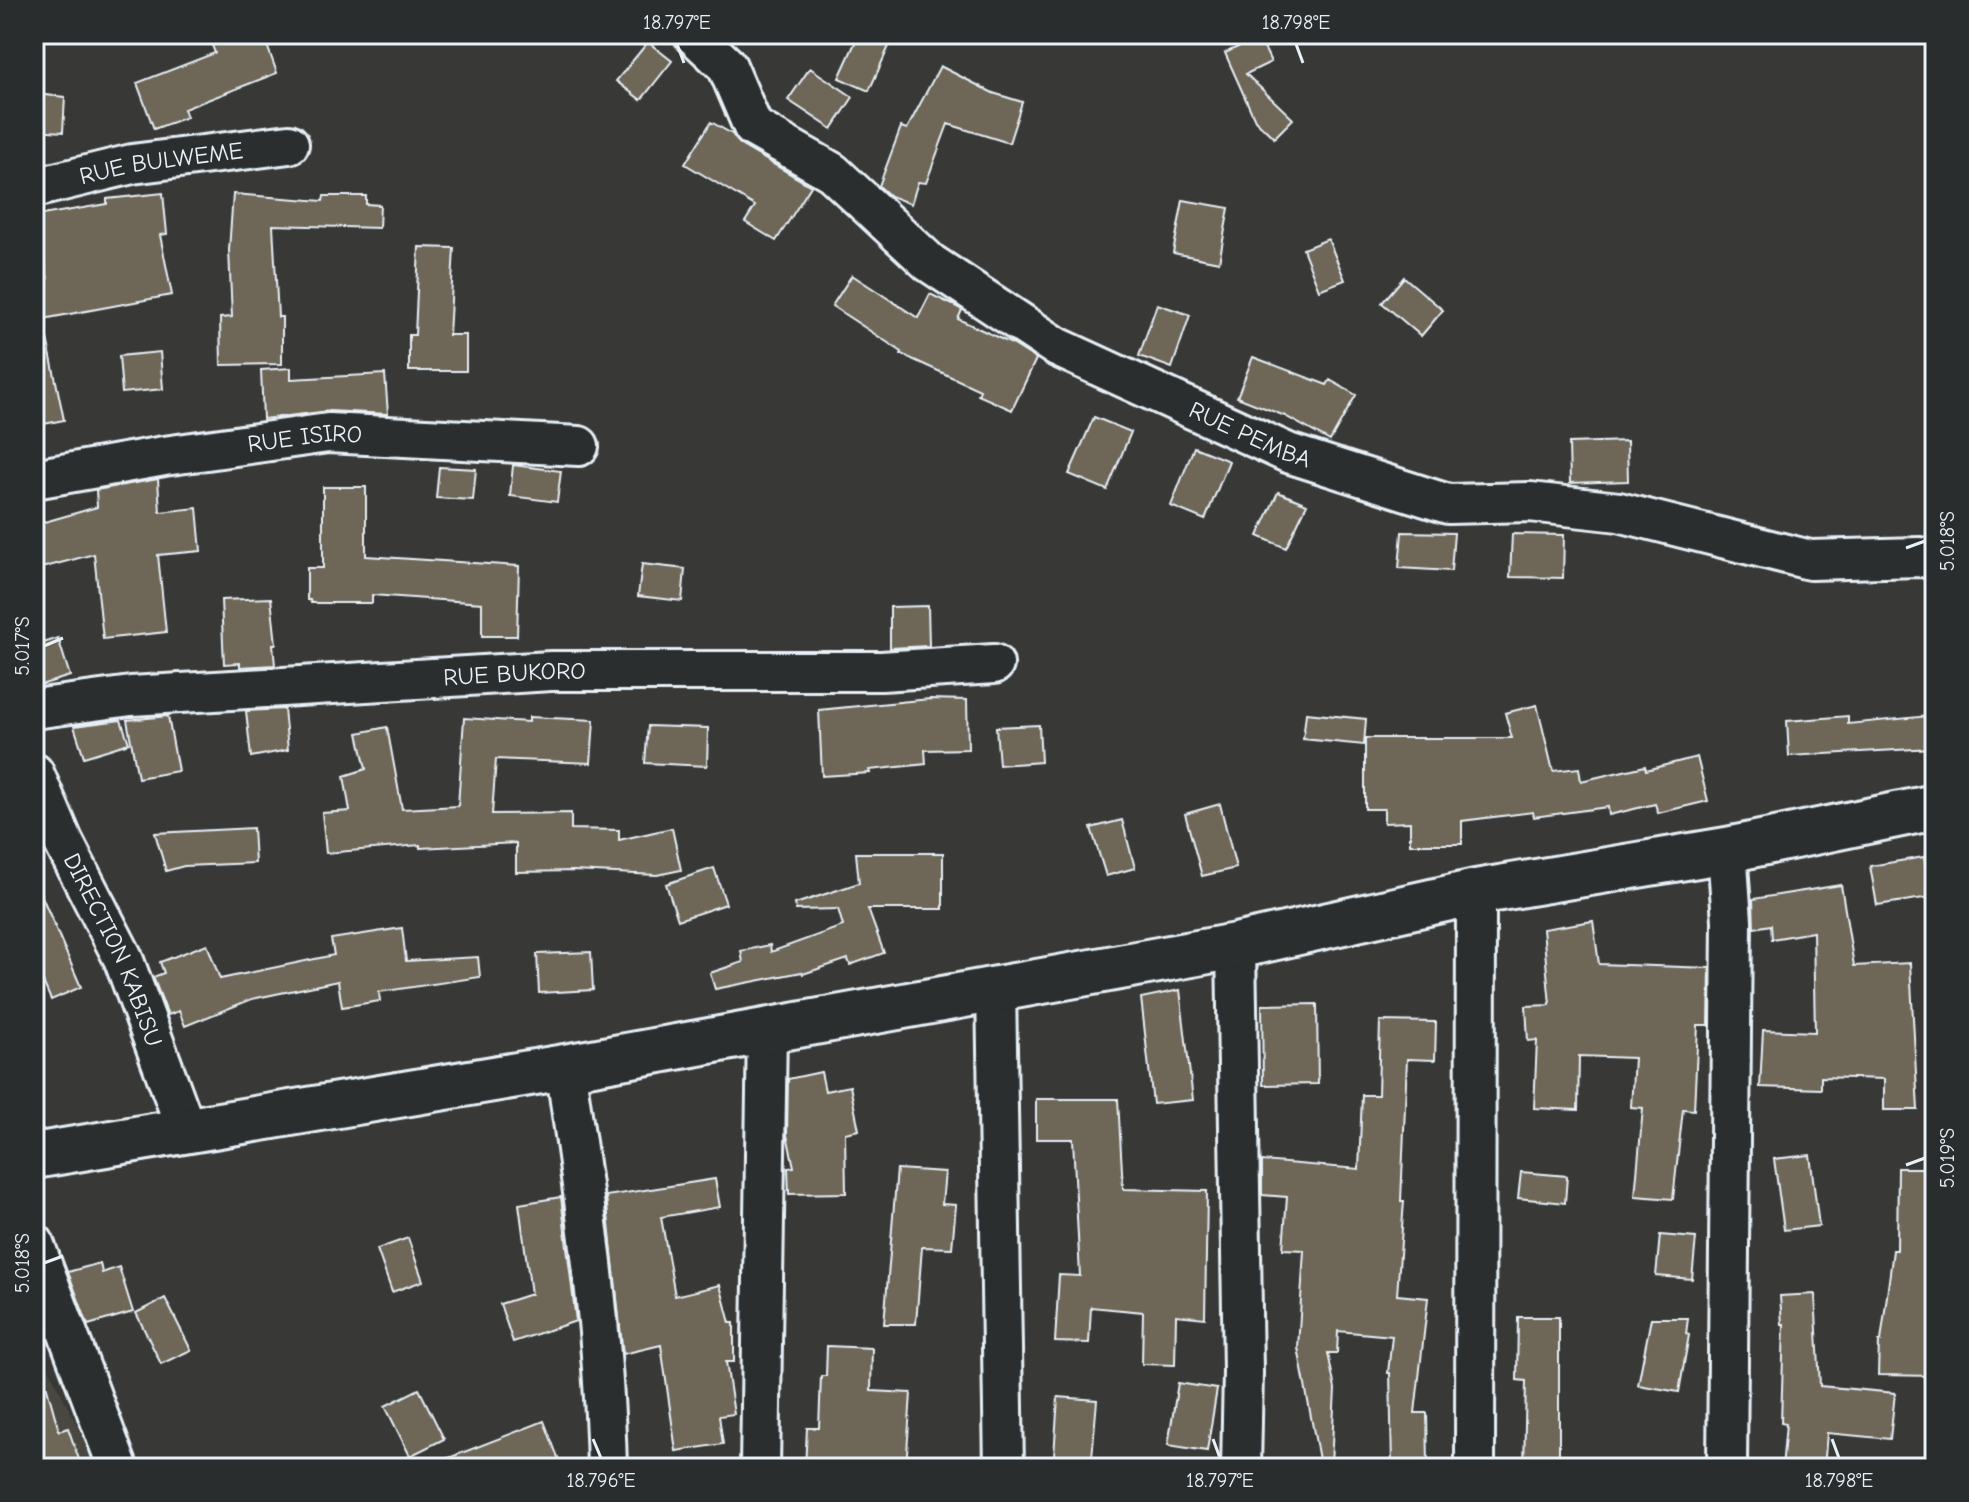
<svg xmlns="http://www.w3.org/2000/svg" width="1969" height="1502" viewBox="0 0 1969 1502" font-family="'Comic Neue',sans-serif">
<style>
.built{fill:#484640}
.building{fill:#6e6656;stroke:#e8f1f8;stroke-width:2}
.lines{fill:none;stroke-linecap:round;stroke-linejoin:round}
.minor-casing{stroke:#e8f1f8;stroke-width:44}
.trunk-casing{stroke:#e8f1f8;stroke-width:50}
.minor{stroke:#2a2d2e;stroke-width:38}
.trunk{stroke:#2a2d2e;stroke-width:44}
.ticks{fill:none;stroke:#e8f1f8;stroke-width:3}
.labels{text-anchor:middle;stroke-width:7;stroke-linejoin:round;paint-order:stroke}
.street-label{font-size:24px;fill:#e8f1f8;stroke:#2a2d2e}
.neatline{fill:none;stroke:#e8f1f8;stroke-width:3}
.ticks-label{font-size:20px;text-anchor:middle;fill:#e8f1f8}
</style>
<rect width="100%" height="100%" fill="#383836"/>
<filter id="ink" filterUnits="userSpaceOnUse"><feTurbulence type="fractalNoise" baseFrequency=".0125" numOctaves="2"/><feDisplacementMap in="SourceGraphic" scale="16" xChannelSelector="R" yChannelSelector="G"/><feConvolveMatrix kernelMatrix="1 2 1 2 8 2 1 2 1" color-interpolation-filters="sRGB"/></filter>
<g filter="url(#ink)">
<!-- built -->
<path class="built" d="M 34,1338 L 98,1468 L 34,1468 Z"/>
<!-- building -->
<path class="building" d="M 227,34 L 263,34 L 277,73 L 184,109 L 187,117 L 154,129 L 137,83 L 215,53 L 210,40 Z
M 859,34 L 868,34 L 890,44 L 869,91 L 839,78 Z
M 1259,37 L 1271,62 L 1246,74 L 1293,119 L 1274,138 L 1255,120 L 1225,53 Z
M 648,42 L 672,61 L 641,100 L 616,81 Z
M 940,66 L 993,93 L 1022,102 L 1009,143 L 948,124 L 926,183 L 918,182 L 911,204 L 890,196 L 879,186 L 901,127 L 907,129 Z
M 810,68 L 853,97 L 832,129 L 788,100 Z
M 34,94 L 65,97 L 63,132 L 34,130 Z
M 711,122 L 732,134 L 742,146 L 811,186 L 776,241 L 745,222 L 755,206 L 685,164 Z
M 163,193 L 167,234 L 160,235 L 172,295 L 43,319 L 36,283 L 48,280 L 36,216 L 107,204 L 107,199 Z
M 233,194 L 323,201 L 324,196 L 366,196 L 366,204 L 380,205 L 379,228 L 273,225 L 278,317 L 282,317 L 282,364 L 221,365 L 220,318 L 232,317 L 229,250 Z
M 1183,200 L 1229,208 L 1219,262 L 1173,253 Z
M 1328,239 L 1345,280 L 1319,290 L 1303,249 Z
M 419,247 L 454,248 L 449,335 L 466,335 L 466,371 L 409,371 L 409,335 L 415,335 Z
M 852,275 L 918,318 L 930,294 L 953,305 L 962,310 L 958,319 L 1014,345 L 1036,359 L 1012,410 L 978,395 L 980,390 L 901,354 L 902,352 L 832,306 Z
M 1404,277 L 1443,310 L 1421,336 L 1382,303 Z
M 1157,304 L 1190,315 L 1172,368 L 1139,356 Z
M 47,338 L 64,420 L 34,426 L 34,340 Z
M 160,352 L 163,389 L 122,393 L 119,356 Z
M 1253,357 L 1327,385 L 1330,380 L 1356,395 L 1330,441 L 1285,416 L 1237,397 Z
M 291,368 L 291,379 L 385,374 L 388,414 L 329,411 L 263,419 L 261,370 Z
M 1094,417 L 1131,432 L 1107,490 L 1069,474 Z
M 1627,441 L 1628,481 L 1570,483 L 1569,443 Z
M 1194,447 L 1229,461 L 1205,520 L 1171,506 Z
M 513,465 L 561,471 L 557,502 L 510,496 Z
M 439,467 L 476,469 L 473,500 L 436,498 Z
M 158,479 L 160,512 L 197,508 L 201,551 L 158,555 L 166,632 L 103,639 L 94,554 L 34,570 L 34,525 L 97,507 L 96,490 Z
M 323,487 L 366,487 L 366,556 L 519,566 L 517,636 L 482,636 L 482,603 L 372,595 L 372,603 L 311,603 L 310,600 L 307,600 L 307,568 L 323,568 Z
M 1278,492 L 1307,504 L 1286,548 L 1258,536 Z
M 1402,532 L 1454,533 L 1451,571 L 1399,568 Z
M 1512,534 L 1564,535 L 1563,578 L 1510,577 Z
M 642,564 L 685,569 L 682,601 L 638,596 Z
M 271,598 L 276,644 L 273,644 L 275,665 L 240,667 L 240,663 L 224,664 L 221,600 Z
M 928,606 L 929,646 L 890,648 L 890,607 Z
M 58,638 L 70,676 L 34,687 L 34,646 Z
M 930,699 L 967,700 L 968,749 L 925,750 L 926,764 L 869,770 L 870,773 L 822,776 L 819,710 Z
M 1537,705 L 1553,771 L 1579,768 L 1581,781 L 1645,766 L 1646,770 L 1697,757 L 1708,801 L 1658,813 L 1655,804 L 1609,815 L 1608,807 L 1534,817 L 1533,812 L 1462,821 L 1462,844 L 1410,844 L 1410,822 L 1384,823 L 1384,809 L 1365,809 L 1365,738 L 1512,738 L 1505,713 Z
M 284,709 L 288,750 L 251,757 L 246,711 Z
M 1306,713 L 1366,719 L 1364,745 L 1303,739 Z
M 168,716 L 178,771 L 138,778 L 127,720 Z
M 1848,716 L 1848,724 L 1929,716 L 1932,748 L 1789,756 L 1787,721 Z
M 529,717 L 594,720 L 591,763 L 496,759 L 492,814 L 571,813 L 571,829 L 619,830 L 619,840 L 672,828 L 681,870 L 657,875 L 573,871 L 516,872 L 516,843 L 420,848 L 420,845 L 326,853 L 322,813 L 350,811 L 344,776 L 366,769 L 358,733 L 387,727 L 402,809 L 458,806 L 464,718 L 529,722 Z
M 121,720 L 129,743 L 84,757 L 74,726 Z
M 1039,725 L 1041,762 L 999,765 L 996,727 Z
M 648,726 L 708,728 L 707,766 L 645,763 Z
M 1220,804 L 1236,868 L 1202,876 L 1185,814 Z
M 1122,820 L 1135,868 L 1106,876 L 1091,828 Z
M 253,828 L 255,863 L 184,866 L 166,871 L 155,833 Z
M 856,853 L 943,853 L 943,909 L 868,909 L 884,953 L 850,965 L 848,959 L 803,974 L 802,972 L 715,989 L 710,973 L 743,962 L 741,951 L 770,945 L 771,952 L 843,926 L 838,909 L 796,910 L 795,904 L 859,883 Z
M 1924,857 L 1931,897 L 1877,905 L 1870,866 Z
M 714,868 L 726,904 L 678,920 L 666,884 Z
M 34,878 L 81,987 L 51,1000 L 34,961 Z
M 1841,885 L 1854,966 L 1910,963 L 1918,1110 L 1884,1110 L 1884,1079 L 1821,1077 L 1821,1089 L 1760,1087 L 1763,1030 L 1815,1032 L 1813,932 L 1772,939 L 1771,925 L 1754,928 L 1753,899 Z
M 1593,921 L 1599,964 L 1710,968 L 1709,1025 L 1698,1025 L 1694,1110 L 1683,1109 L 1673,1199 L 1635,1196 L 1643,1108 L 1631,1107 L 1634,1058 L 1579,1056 L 1578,1110 L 1534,1108 L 1537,1040 L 1528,1041 L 1526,1006 L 1550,1005 L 1543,929 Z
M 402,928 L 406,961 L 478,957 L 480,977 L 379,992 L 380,1001 L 342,1007 L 338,981 L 252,999 L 185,1026 L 179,1011 L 168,1015 L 153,977 L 164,973 L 160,962 L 207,944 L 220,979 L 334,955 L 331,939 Z
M 591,952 L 593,990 L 539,993 L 537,954 Z
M 1180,990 L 1193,1100 L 1153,1104 L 1141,998 Z
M 1317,1004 L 1318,1084 L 1263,1085 L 1262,1005 Z
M 1380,1021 L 1436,1022 L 1435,1060 L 1407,1059 L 1401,1201 L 1404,1201 L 1397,1295 L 1428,1298 L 1415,1413 L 1427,1413 L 1428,1464 L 1392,1465 L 1390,1373 L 1388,1373 L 1392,1336 L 1338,1331 L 1337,1353 L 1328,1353 L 1335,1389 L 1331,1464 L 1320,1465 L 1298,1348 L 1304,1250 L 1283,1249 L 1287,1197 L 1262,1195 L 1262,1161 L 1359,1169 L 1362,1095 L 1378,1095 Z
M 821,1072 L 825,1091 L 850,1086 L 859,1130 L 845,1133 L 846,1193 L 789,1194 L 788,1168 L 794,1167 L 787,1135 L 788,1079 Z
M 1036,1099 L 1118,1099 L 1123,1189 L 1207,1191 L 1205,1318 L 1176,1315 L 1175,1365 L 1142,1364 L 1143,1312 L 1091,1307 L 1089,1343 L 1055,1342 L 1059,1275 L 1080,1276 L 1073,1139 L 1036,1139 Z
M 1810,1155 L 1819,1226 L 1784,1230 L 1774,1159 Z
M 1898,1168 L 1934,1168 L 1932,1254 L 1935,1255 L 1935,1376 L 1878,1375 L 1879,1341 L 1881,1341 L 1893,1250 L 1897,1250 Z
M 897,1169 L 945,1172 L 942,1204 L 956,1205 L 952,1248 L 922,1247 L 916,1324 L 884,1324 Z
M 1521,1172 L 1567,1176 L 1565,1203 L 1518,1198 Z
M 715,1179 L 720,1207 L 661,1217 L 675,1296 L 720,1285 L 730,1323 L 734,1323 L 734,1362 L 726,1362 L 734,1414 L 719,1416 L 723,1444 L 676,1451 L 661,1345 L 623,1354 L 606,1196 Z
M 561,1197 L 576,1321 L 513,1342 L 500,1304 L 531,1294 L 519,1204 Z
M 1660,1235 L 1696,1238 L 1692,1279 L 1656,1276 Z
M 408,1238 L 423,1281 L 392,1292 L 377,1249 Z
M 100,1263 L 102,1273 L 119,1267 L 133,1312 L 88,1325 L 68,1272 Z
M 1815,1294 L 1820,1386 L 1895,1393 L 1890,1439 L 1827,1433 L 1824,1468 L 1782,1468 L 1786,1424 L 1781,1423 L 1784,1324 L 1782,1324 L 1780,1296 Z
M 165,1298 L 191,1350 L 161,1364 L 136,1313 Z
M 1518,1317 L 1559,1317 L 1559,1468 L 1524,1468 L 1526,1381 L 1517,1380 Z
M 1651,1318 L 1688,1318 L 1686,1334 L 1689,1335 L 1679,1392 L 1638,1385 Z
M 827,1346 L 872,1348 L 871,1391 L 911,1393 L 906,1468 L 805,1468 L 807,1428 L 819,1428 L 821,1376 L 826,1376 Z
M 42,1370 L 59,1431 L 68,1428 L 82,1468 L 34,1468 L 34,1371 Z
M 1178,1383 L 1217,1389 L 1207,1451 L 1168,1445 Z
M 419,1389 L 444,1439 L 410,1456 L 385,1406 Z
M 1058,1397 L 1097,1400 L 1092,1458 L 1054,1456 Z
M 544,1421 L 562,1468 L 428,1468 L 428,1466 Z"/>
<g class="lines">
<defs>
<g id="minor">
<path id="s1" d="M 693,34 L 727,66 L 753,127 L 832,172 L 930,263 L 1057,347 L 1288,453 L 1448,504 L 1530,502 L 1619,512 L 1810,560 L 1920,557 L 1935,559"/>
<path id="s2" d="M 34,188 L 132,164 L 289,144"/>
<path id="s3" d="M 34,479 L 164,456 L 328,433 L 579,446"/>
<path id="s4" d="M 34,709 L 131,696 L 551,671 L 881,671 L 994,664"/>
<path id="s5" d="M 34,773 L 63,841 L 123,958 L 186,1129"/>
<path d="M 1236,946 L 1243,1372 L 1241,1468"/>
<path d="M 996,988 L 1004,1468"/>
<path d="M 565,1067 C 585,1200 604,1334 607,1468"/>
<path d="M 34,1243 L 118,1468"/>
<path d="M 760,1468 L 767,1030"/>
<path d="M 1475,1468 L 1476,892"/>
<path d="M 1727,1468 L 1732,921 L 1727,850"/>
</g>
<path id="trunk" d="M 34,1156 L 565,1067 L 1236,946 L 1476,892 L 1727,850 L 1935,807"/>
</defs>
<!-- minor casing -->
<use href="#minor" class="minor-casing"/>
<!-- trunk casing -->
<use href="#trunk" class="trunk-casing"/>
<!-- minor -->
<use href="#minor" class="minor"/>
<!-- trunk -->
<use href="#trunk" class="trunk"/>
</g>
</g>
<!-- ticks -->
<path class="ticks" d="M 677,44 L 684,63M 1296,44 L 1303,63M 1906,548 L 1925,541M 44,646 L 63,638M 1906,1165 L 1925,1158M 44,1263 L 63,1256M 593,1439 L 601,1458M 1213,1439 L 1220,1458M 1832,1439 L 1839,1458"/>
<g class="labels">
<!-- street labels -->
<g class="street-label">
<text dy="8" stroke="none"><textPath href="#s2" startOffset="130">RUE BULWEME</textPath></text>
<text dy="8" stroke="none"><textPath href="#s1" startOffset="702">RUE PEMBA</textPath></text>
<text dy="8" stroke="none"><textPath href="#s3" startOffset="274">RUE ISIRO</textPath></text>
<text dy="8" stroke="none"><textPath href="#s4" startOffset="482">RUE BUKORO</textPath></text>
<text dy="8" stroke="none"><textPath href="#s5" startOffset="194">DIRECTION KABISU</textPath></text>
</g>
</g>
<!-- margin -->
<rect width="1969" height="1502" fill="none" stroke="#2a2d2e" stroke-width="88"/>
<rect x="44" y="44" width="1881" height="1414" class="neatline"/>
<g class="ticks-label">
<text x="677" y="29">18.797°E</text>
<text x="1296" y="29">18.798°E</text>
<text transform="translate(1947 541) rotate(-90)" y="7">5.018°S</text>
<text transform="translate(22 646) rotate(-90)" y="7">5.017°S</text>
<text transform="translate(1947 1158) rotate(-90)" y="7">5.019°S</text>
<text transform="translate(22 1263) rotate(-90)" y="7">5.018°S</text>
<text x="601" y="1487">18.796°E</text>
<text x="1220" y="1487">18.797°E</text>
<text x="1839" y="1487">18.798°E</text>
</g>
</svg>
